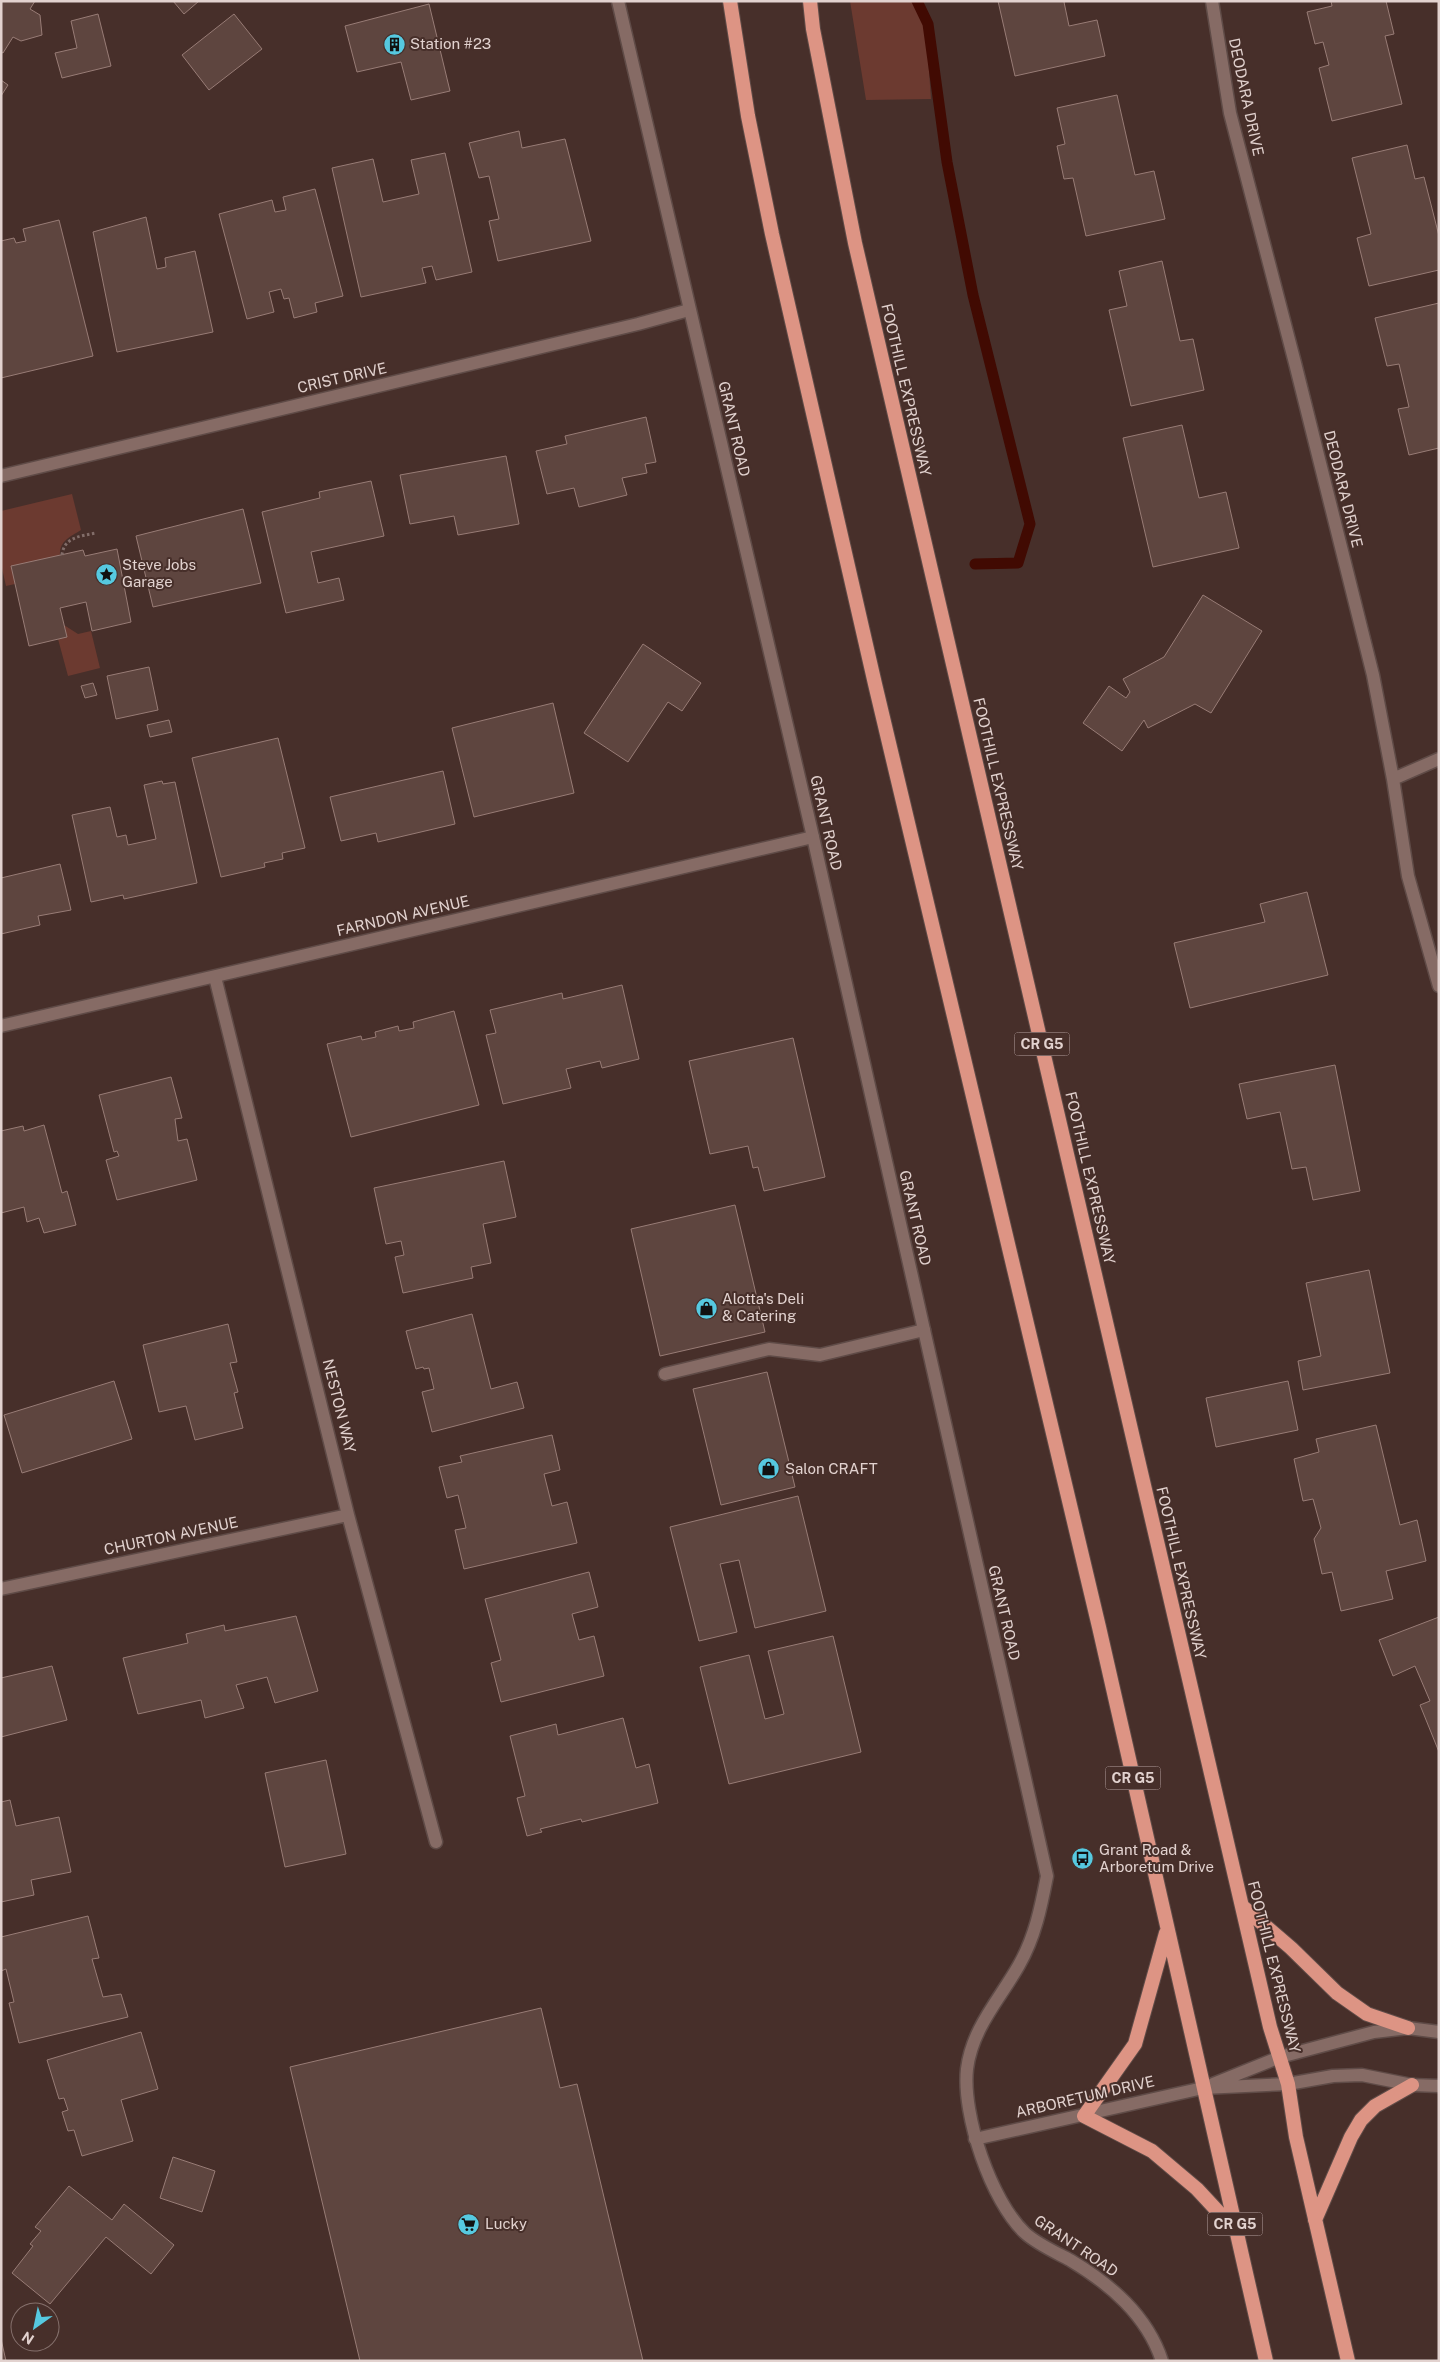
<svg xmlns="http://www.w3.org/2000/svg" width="1440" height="2362" viewBox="0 0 1440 2362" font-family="'Public Sans',sans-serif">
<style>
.green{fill:#6c3a30}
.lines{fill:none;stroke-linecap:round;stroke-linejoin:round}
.stream{stroke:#410a02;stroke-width:11}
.building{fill:#5e453f;stroke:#987c76}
.service-casing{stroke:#5f4b47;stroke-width:15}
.minor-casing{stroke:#5f4b47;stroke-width:15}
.tertiary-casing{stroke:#5f4b47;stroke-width:15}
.trunk-casing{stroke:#5f4b47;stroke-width:16}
.path{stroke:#826d69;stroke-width:3;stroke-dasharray:2.5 2.5;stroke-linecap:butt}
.service{stroke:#866b65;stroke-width:12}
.minor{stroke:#866b65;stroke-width:12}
.tertiary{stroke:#866b65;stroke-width:12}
.trunk{stroke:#dd9484;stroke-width:14}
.labels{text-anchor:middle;stroke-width:4;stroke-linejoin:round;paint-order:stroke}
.shield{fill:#472f2a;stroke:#b4a19e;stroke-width:1}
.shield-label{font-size:14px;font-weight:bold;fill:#e2d2cf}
.poi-label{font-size:15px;fill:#e2d2cf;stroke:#472f2a;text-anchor:start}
.street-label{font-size:15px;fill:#e2d2cf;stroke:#472f2a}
</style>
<rect width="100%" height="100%" fill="#472f2a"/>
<!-- green -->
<path class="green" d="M 850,1 L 924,1 L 931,99 L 866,100 Z
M 72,494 L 81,530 C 70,537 59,541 60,556 L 15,584 L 6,586 L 1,564 L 1,511 Z
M 64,625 L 78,634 L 91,631 L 100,668 L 68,676 L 58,639 L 67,637 Z"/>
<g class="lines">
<!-- stream -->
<path class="stream" d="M 917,1 L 928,24 L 947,162 L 973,295 L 1030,524 L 1018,563 L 975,564"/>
</g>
<!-- building -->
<path class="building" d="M 1,1 L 35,1 L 30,9 L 40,15 L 42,35 L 21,41 L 13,37 L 3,53 L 1,52 Z
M 173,1 L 199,1 L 184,14 Z
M 998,1 L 1066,1 L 1064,2 L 1069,26 L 1097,20 L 1105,56 L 1015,76 Z
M 1331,1 L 1386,1 L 1394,34 L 1385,36 L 1402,104 L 1332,121 L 1319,68 L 1329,65 L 1323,42 L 1315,44 L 1307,12 L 1332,6 Z
M 429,4 L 450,91 L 411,100 L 401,62 L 357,72 L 345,26 Z
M 98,14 L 111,66 L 62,78 L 55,53 L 77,48 L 71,21 Z
M 234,14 L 262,49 L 209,90 L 182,55 Z
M 1,80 L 8,85 L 1,96 Z
M 1117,95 L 1135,175 L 1154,171 L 1165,219 L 1086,236 L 1073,178 L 1064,179 L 1057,146 L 1065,144 L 1057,108 Z
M 519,131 L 522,148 L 565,139 L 591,241 L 498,261 L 489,221 L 499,219 L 489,176 L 479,178 L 469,143 Z
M 1407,145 L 1415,179 L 1424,177 L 1439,236 L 1439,270 L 1369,286 L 1357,238 L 1371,234 L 1352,158 Z
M 445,153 L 472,272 L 436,280 L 432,266 L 422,268 L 426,283 L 361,297 L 332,168 L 373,159 L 383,202 L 419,194 L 411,160 Z
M 315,189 L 343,296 L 315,303 L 317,312 L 294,318 L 289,298 L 284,299 L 281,289 L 269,292 L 274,312 L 247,319 L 219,214 L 272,200 L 275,212 L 286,210 L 283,197 Z
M 146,217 L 157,269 L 166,267 L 165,258 L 195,251 L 213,332 L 117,352 L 93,232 Z
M 59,220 L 93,356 L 1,378 L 1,241 L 14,238 L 16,243 L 26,241 L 23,229 Z
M 1162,261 L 1180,341 L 1193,339 L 1204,390 L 1131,406 L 1109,310 L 1127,306 L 1119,271 Z
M 1439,303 L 1439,448 L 1409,455 L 1398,409 L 1409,407 L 1399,364 L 1387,366 L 1375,318 Z
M 646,417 L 656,462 L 645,464 L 647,473 L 622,478 L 627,495 L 579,507 L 574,488 L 547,494 L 536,451 L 567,444 L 565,436 Z
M 1182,425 L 1199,498 L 1226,492 L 1239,548 L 1153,567 L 1123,438 Z
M 506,456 L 519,524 L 458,535 L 454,516 L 410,524 L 400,475 Z
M 371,481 L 384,536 L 311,552 L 318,583 L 339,578 L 344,600 L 286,613 L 262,512 L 320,498 L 319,492 Z
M 243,509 L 261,583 L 153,607 L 136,536 Z
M 117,549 L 131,622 L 92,631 L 86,602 L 60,608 L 67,637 L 29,646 L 11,566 L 83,550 L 85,556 Z
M 1203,595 L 1262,631 L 1211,713 L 1195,704 L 1148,728 L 1144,720 L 1122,751 L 1083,723 L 1109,686 L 1126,698 L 1130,692 L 1123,679 L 1164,657 Z
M 643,644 L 701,683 L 682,711 L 668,702 L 628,762 L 584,733 Z
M 149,667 L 158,710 L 116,719 L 107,676 Z
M 93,683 L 97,695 L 85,698 L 81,686 Z
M 553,703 L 574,793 L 474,817 L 452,728 Z
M 169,720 L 172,732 L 150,737 L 147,725 Z
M 278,738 L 305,848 L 282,853 L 283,859 L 264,863 L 265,867 L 221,877 L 192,758 Z
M 443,771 L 455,824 L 378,842 L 376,833 L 341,841 L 330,797 Z
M 162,781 L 163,784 L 175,782 L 197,883 L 124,899 L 123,895 L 91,902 L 72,815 L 110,807 L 117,837 L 126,835 L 128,845 L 156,839 L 144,785 Z
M 60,864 L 71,910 L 38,916 L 40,925 L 1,934 L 1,878 Z
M 1307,892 L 1328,975 L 1190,1008 L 1174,943 L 1265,922 L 1260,904 Z
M 622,985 L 639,1059 L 602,1068 L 600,1061 L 566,1069 L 571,1088 L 503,1104 L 486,1035 L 496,1033 L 490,1010 L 562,993 L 563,999 Z
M 454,1011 L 479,1105 L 351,1137 L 327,1044 L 361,1036 L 362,1040 L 376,1037 L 375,1032 L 398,1026 L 399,1031 L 414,1028 L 413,1022 Z
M 793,1038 L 825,1177 L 764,1191 L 758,1167 L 753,1168 L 748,1146 L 710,1154 L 689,1061 Z
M 1335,1065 L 1360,1191 L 1313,1200 L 1306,1167 L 1292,1169 L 1280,1112 L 1247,1119 L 1239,1084 Z
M 171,1077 L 182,1118 L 175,1119 L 178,1141 L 187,1139 L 197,1180 L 117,1200 L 106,1160 L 119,1156 L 117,1151 L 114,1152 L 99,1095 Z
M 44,1125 L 62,1193 L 67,1191 L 76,1225 L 44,1233 L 39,1218 L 27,1222 L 24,1207 L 1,1213 L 1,1131 L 23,1126 L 24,1131 Z
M 504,1161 L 516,1217 L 483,1224 L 491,1263 L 471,1267 L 473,1278 L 403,1293 L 395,1257 L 404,1255 L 401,1241 L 386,1244 L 374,1188 Z
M 735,1205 L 765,1332 L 660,1356 L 631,1229 Z
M 1369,1270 L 1390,1373 L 1303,1390 L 1298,1361 L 1321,1356 L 1306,1283 Z
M 472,1314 L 491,1389 L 517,1382 L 524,1408 L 432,1432 L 422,1392 L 434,1389 L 429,1368 L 424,1369 L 423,1367 L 416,1369 L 406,1331 Z
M 228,1324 L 237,1362 L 230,1363 L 238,1392 L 234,1393 L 243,1428 L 195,1440 L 186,1406 L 159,1412 L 143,1345 Z
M 767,1372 L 795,1487 L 721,1505 L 693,1389 Z
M 114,1381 L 132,1439 L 22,1473 L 4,1415 Z
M 1288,1381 L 1298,1430 L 1216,1447 L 1206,1398 Z
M 1376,1425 L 1400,1525 L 1417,1520 L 1426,1561 L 1386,1571 L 1393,1599 L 1341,1611 L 1332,1572 L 1322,1574 L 1314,1539 L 1321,1528 L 1313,1499 L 1303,1501 L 1294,1459 L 1319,1452 L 1316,1439 Z
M 552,1435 L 560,1470 L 544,1474 L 552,1506 L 567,1502 L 577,1543 L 464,1569 L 455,1530 L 466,1528 L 458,1495 L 447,1498 L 439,1467 L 462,1462 L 460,1456 Z
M 798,1496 L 826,1611 L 755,1628 L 739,1560 L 720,1564 L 737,1632 L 699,1641 L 670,1527 Z
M 589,1572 L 598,1607 L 572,1614 L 579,1640 L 594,1636 L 604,1676 L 501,1702 L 491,1663 L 501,1660 L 485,1599 Z
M 296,1616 L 318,1691 L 275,1703 L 267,1677 L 236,1685 L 244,1708 L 205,1718 L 201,1700 L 138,1714 L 123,1658 L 188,1643 L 186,1634 L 224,1625 L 225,1631 Z
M 1439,1617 L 1439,1752 L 1420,1705 L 1430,1701 L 1415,1666 L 1393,1676 L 1379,1640 Z
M 833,1636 L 861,1752 L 729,1784 L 700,1667 L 749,1655 L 765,1719 L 784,1714 L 768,1651 Z
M 52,1666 L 67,1720 L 1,1737 L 1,1678 Z
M 623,1718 L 636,1768 L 649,1764 L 658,1803 L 582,1822 L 581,1819 L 540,1829 L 542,1832 L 527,1836 L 517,1798 L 525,1796 L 510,1736 L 556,1724 L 558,1735 Z
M 326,1760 L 346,1854 L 285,1867 L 265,1773 Z
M 10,1800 L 16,1826 L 59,1817 L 71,1872 L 31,1880 L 34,1895 L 1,1902 L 1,1802 Z
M 88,1916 L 99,1958 L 92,1959 L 103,1997 L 121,1994 L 128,2017 L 19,2043 L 9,2003 L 14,2002 L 6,1969 L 1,1971 L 1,1937 Z
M 541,2008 L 560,2088 L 577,2084 L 643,2361 L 360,2361 L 290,2067 Z
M 141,2032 L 158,2089 L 121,2100 L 133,2141 L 82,2156 L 74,2130 L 68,2131 L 62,2112 L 68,2110 L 64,2098 L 59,2099 L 47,2060 Z
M 173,2157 L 215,2171 L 202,2212 L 160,2198 Z
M 69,2186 L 112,2220 L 124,2204 L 174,2245 L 151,2274 L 106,2237 L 50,2304 L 12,2273 L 33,2246 L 30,2244 L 41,2231 L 35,2227 Z
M 1,2339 L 6,2361 L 1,2361 Z"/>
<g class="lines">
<defs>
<path id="service" d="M 665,1374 L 769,1349 L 820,1355 L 924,1330"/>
<path id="minor" d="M 1212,1 L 1230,113 L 1295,363 L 1373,675 L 1393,779 L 1408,876 L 1439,986
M 1,476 L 638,324 L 689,310
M 1393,779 L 1439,759
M 215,977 L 348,1515 L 436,1842
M 1,1026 L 813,837
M 1,1589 L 348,1515
M 1213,2084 L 1280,2057 L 1374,2032 L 1408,2028 L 1439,2032
M 975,2139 L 1203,2088 L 1288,2084 L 1333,2076 L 1362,2075 L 1412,2085 L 1439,2086"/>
<path id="tertiary" d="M 618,1 L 813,837 L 1047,1876 C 1041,1907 1035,1937 1019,1965 C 1000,1999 972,2028 967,2069 C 962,2115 991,2201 1025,2233 C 1037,2244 1055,2252 1070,2260 C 1110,2284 1147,2315 1162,2361"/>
<path id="trunk" d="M 730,1 L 748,116 L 772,234 L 875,684 L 1099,1627 L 1266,2361
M 810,1 L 813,29 L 855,243 L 1270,2027 L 1288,2084 L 1296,2137 L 1348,2361
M 1242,1906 L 1291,1948 L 1337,1993 L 1367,2014 L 1408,2028
M 1166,1933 L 1135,2044 L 1084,2116 L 1152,2151 L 1197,2189 L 1236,2231
M 1315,2220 L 1351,2137 L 1361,2120 L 1375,2106 L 1412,2085"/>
</defs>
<!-- service casing -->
<use href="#service" class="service-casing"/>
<!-- minor casing -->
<use href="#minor" class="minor-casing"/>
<!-- tertiary casing -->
<use href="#tertiary" class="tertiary-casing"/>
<!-- trunk casing -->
<use href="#trunk" class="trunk-casing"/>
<!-- path -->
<path class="path" d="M 62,555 C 64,537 81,536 96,533"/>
<!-- service -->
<use href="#service" class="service"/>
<!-- minor -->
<use href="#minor" class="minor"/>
<!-- tertiary -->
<use href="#tertiary" class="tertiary"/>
<!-- trunk -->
<use href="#trunk" class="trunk"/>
</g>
<!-- icons -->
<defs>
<symbol id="building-disc" viewBox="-11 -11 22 22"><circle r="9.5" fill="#56c9e0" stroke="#472f2a"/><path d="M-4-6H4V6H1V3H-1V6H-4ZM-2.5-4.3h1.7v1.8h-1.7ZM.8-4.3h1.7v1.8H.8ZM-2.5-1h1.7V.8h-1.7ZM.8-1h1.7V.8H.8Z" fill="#111"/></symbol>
<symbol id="sight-disc" viewBox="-11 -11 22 22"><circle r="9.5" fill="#56c9e0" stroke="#472f2a"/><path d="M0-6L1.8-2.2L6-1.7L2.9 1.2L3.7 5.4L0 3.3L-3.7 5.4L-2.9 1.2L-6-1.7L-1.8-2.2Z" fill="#111"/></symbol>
<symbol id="shop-disc" viewBox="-11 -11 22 22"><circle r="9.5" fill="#56c9e0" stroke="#472f2a"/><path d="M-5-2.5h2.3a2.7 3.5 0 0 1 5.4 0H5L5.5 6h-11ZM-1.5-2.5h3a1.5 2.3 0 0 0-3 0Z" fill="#111"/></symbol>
<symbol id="bus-disc" viewBox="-11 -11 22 22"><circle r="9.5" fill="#56c9e0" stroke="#472f2a"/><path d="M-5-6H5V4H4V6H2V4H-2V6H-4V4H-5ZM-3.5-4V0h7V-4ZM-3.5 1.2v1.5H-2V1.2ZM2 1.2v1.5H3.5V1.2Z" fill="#111"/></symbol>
<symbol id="supermarket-disc" viewBox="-11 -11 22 22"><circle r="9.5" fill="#56c9e0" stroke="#472f2a"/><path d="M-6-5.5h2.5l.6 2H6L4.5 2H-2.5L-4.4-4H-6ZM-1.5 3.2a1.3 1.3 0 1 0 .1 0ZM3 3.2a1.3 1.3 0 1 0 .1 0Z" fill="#111"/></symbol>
</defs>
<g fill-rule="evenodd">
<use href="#building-disc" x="382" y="32" width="25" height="25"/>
<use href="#sight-disc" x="94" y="562" width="25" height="25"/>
<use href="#shop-disc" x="694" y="1296" width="25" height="25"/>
<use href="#shop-disc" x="756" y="1456" width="25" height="25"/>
<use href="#bus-disc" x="1070" y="1846" width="25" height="25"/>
<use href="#supermarket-disc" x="456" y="2212" width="25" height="25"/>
</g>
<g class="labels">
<!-- shield labels -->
<g class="shield">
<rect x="1014.5" y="1032.5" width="55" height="23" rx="4"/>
<rect x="1105.5" y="1766.5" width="55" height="23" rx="4"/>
<rect x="1207.5" y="2212.5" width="55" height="23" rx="4"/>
</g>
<g class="shield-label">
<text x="1042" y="1049">CR G5</text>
<text x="1133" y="1783">CR G5</text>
<text x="1235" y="2229">CR G5</text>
</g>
<!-- poi labels -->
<g class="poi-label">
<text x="410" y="49">Station #23</text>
<text x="122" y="570">Steve Jobs<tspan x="122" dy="17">Garage</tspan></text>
<text x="722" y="1304">Alotta's Deli<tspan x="722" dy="17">&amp; Catering</tspan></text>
<text x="785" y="1474">Salon CRAFT</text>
<text x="1099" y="1855">Grant Road &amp;<tspan x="1099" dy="17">Arboretum Drive</tspan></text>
<text x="485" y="2229">Lucky</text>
</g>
<!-- street labels -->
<g class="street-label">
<text transform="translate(1246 97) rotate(78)" y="5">DEODARA DRIVE</text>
<text transform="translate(342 378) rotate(-13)" y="5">CRIST DRIVE</text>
<text transform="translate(906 390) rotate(77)" y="5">FOOTHILL EXPRESSWAY</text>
<text transform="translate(734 429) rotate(77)" y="5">GRANT ROAD</text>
<text transform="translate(1343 489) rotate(76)" y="5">DEODARA DRIVE</text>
<text transform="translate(998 784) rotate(77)" y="5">FOOTHILL EXPRESSWAY</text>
<text transform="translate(826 823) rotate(77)" y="5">GRANT ROAD</text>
<text transform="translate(403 916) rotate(-13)" y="5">FARNDON AVENUE</text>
<text transform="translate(1090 1178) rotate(77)" y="5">FOOTHILL EXPRESSWAY</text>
<text transform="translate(915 1218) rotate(77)" y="5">GRANT ROAD</text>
<text transform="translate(339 1406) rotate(76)" y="5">NESTON WAY</text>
<text transform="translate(171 1536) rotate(-12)" y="5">CHURTON AVENUE</text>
<text transform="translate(1181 1573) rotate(77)" y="5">FOOTHILL EXPRESSWAY</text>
<text transform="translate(1004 1613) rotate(77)" y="5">GRANT ROAD</text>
<text transform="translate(1274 1967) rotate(76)" y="5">FOOTHILL EXPRESSWAY</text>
<text transform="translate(1085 2097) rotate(-13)" y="5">ARBORETUM DRIVE</text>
<text transform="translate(1076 2246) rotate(34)" y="5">GRANT ROAD</text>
</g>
</g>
<!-- border -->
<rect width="1440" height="2362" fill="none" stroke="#e2d2cf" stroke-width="5"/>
<!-- north arrow -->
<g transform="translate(35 2327) rotate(213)"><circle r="24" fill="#472f2a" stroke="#85706c"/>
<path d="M0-4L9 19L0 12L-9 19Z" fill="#56c9e0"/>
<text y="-8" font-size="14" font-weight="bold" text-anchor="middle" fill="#e2d2cf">N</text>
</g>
</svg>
